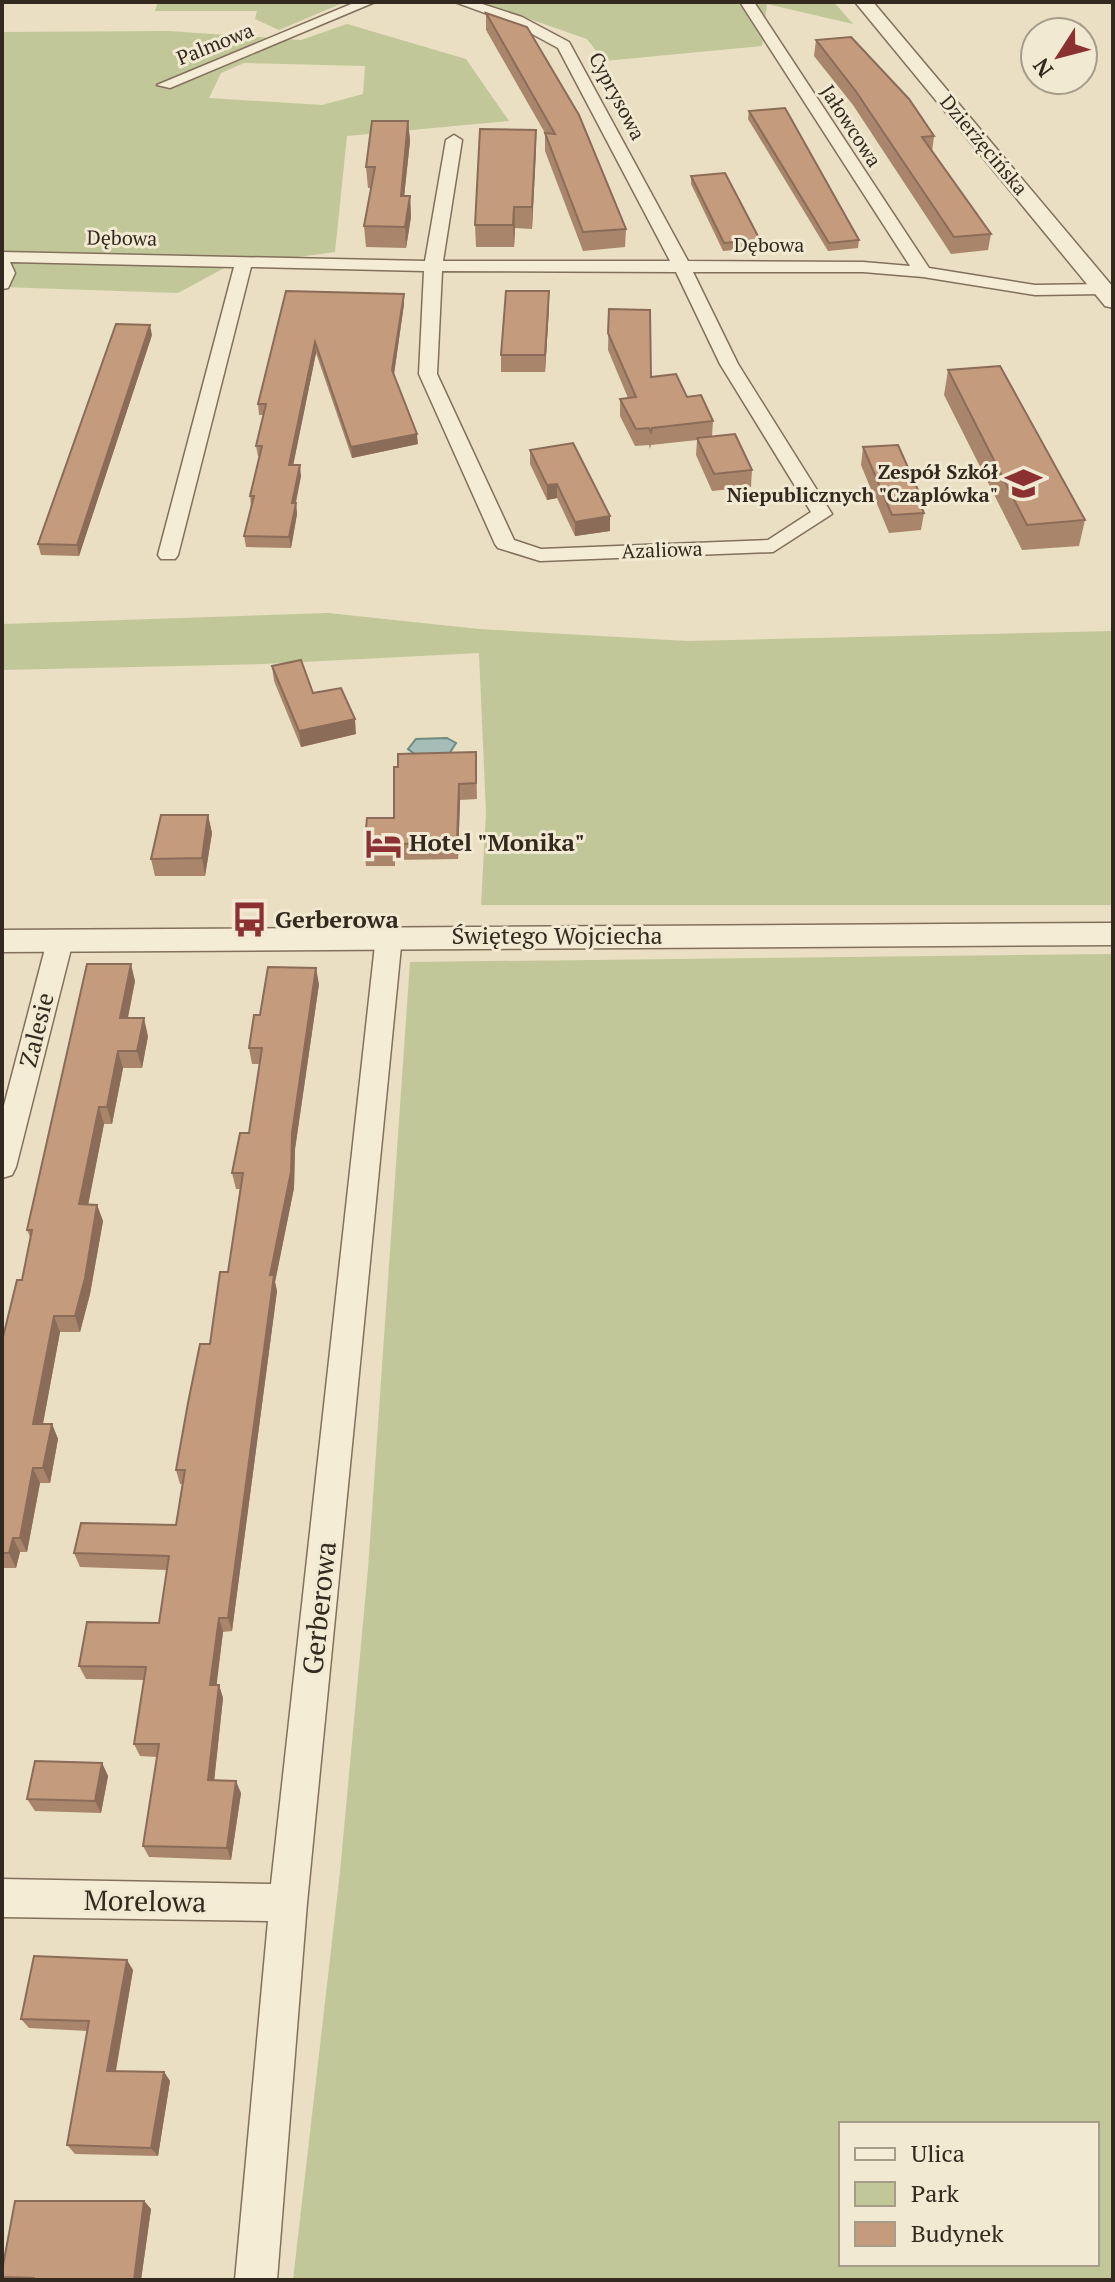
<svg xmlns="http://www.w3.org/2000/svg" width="1115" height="2282" viewBox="0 0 1115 2282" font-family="'PT Serif',serif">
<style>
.green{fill:#c1c798;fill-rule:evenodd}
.water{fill:#a5bdb6;stroke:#6d8a83;stroke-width:2}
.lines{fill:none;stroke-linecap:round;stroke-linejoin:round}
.minor-casing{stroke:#82705c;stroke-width:3}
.tertiary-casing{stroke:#82705c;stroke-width:3}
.minor{fill:#f5ecd6;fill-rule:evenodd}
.tertiary{fill:#f5ecd6;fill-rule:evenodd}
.wall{fill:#a9856c}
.shaded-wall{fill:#8a6c58}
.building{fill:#c59b7d;stroke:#8a6c58;stroke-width:2}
.labels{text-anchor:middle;stroke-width:6;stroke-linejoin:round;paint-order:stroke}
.far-street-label{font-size:20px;fill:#34291e;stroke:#f2e9d2}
.far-poi-label{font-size:20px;font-weight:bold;fill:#34291e;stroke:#f2e9d2;text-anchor:end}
.poi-label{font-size:24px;font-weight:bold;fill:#34291e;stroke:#f2e9d2;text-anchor:start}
.street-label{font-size:24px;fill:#34291e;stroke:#f2e9d2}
.near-street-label{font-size:28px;fill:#34291e;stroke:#f2e9d2}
</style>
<rect width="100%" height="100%" fill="#eadec3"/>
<!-- green -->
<path class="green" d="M 158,2 L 345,2 L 279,30 L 255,19 L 257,11 L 155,11 Z
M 481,2 L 834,2 L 853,24 L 767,4 L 762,46 L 604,61 L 587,39 Z
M 347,24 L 466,59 L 509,121 L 347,136 L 335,252 L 226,267 L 178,293 L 2,287 L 2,32 L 169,31 L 301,40 ZM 244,63 L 365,66 L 363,94 L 322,105 L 209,98 L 221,73 Z
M 328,613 L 479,629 L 688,641 L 1113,631 L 1113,905 L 481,905 L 486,813 L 479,653 L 263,664 L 2,670 L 2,624 Z
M 1113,954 L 1113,2280 L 293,2280 L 340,1872 L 368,1569 L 410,962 ZM 1097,2124 L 1097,2264 L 841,2264 L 841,2124 Z"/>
<!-- water -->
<path class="water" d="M 447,738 L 456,743 L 449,754 L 416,755 L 408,749 L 416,739 Z"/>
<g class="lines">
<defs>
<path id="minor" d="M 356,2 L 375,2 L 170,88 L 157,85 Z
M 455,2 L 476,2 L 522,17 L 569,42 L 688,261 L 863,262 L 910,266 L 740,2 L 754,2 L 929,268 L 1035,285 L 1104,284 L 1113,289 L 1104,294 L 1035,295 L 923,277 L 863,272 L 693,272 L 738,364 L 832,514 L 773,552 L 540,561 L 498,548 L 495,544 L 419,374 L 424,271 L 251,267 L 178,555 L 175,559 L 161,559 L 158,555 L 234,267 L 10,262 L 15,273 L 8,288 L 2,289 L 2,252 L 425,261 L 446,140 L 454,135 L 462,140 L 443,261 L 670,261 L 558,48 L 512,23 ZM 442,271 L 676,272 L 720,364 L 811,512 L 768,540 L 541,549 L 514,540 L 437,374 Z
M 389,927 L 398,930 L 402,936 L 307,1903 L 277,2280 L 235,2280 L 268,1921 L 2,1917 L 2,1879 L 271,1884 L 376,936 L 380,930 Z
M 60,932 L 69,935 L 73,941 L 16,1167 L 12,1175 L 2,1178 L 2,1113 L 47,941 L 51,935 Z"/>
<path id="tertiary" d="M 855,2 L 873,2 L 1113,287 L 1113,308 L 1105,306 Z
M 1113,923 L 1113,945 L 2,952 L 2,930 Z"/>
</defs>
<!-- minor casing -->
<use href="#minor" class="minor-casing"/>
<!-- tertiary casing -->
<use href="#tertiary" class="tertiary-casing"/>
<!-- minor -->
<use href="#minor" class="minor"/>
<!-- tertiary -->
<use href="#tertiary" class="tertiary"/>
</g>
<!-- wall -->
<path class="wall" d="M 486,13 L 626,229 L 625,247 L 583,251 L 545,151 L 545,133 L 486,30 Z
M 816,40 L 934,136 L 932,152 L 991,234 L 988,250 L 951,254 L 853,105 L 814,56 Z
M 749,111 L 859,240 L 858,248 L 828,251 L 748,119 Z
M 408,121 L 410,141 L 404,196 L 410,196 L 411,217 L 406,248 L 366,247 L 364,226 L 371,188 L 368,188 L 366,167 Z
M 536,130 L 532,229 L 515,228 L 514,247 L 476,247 L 475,225 Z
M 691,176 L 760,240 L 759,248 L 723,251 L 691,184 Z
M 286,291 L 404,304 L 394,374 L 418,444 L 352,458 L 316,353 L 293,465 L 301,476 L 296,503 L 297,514 L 291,548 L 246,547 L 244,536 L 251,506 L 250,496 L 259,456 L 258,456 L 256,446 L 264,415 L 259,415 L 258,404 Z
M 549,308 L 545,372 L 501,372 L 501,355 Z
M 609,309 L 651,377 L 687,397 L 713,421 L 712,436 L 752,470 L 751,487 L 712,491 L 696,455 L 697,440 L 651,445 L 650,449 L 649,445 L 635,446 L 620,416 L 620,399 L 628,398 L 608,350 Z
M 152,335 L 79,556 L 41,555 L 38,544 Z
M 948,370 L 1085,520 L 1079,546 L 1022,550 L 944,395 Z
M 863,447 L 922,499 L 921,506 L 924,513 L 921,530 L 889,533 L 861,465 Z
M 530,450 L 610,516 L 610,531 L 575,536 L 557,498 L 547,500 L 530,464 Z
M 272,666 L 356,734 L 301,747 L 274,681 Z
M 476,752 L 477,799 L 460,800 L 458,859 L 395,860 L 395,866 L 366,866 L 364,850 Z
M 208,815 L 212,833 L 205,876 L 155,876 L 151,859 Z
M 135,981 L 128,1018 L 148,1036 L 142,1068 L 123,1068 L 112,1124 L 104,1124 L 88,1204 L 97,1205 L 103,1221 L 90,1294 L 80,1332 L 60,1332 L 43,1424 L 52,1424 L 58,1439 L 50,1483 L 40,1483 L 27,1552 L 20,1552 L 16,1568 L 3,1568 L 2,1574 L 2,1341 L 22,1280 L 31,1239 L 27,1230 Z
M 319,984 L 295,1149 L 294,1188 L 275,1282 L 277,1291 L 232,1631 L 223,1632 L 216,1685 L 219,1685 L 223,1698 L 214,1780 L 241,1793 L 231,1860 L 149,1857 L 143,1846 L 157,1757 L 140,1756 L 134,1744 L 144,1680 L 86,1679 L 79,1666 L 159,1623 L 167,1570 L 80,1567 L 74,1553 L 176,1525 L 182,1484 L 180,1484 L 176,1470 L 210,1344 L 228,1272 L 240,1189 L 236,1189 L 232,1173 L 249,1133 L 260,1064 L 252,1064 L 249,1048 L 260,1015 Z
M 102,1763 L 108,1776 L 101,1813 L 35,1811 L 27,1799 Z
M 133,1970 L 116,2071 L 164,2072 L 170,2081 L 158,2156 L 75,2154 L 67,2145 L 88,2031 L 29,2028 L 21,2019 Z
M 144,2201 L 151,2209 L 141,2280 L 5,2280 L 2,2278 L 2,2271 Z"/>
<!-- shaded-wall -->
<path class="shaded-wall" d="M 408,121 L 410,141 L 402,217 L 401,196 Z
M 536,130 L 536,151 L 532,229 L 532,207 Z
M 410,196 L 411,217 L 406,248 L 405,227 Z
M 514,207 L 515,228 L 514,247 L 513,225 Z
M 549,291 L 549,308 L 545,372 L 545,355 Z
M 404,294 L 404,304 L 393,381 L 392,370 Z
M 150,325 L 152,335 L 79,556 L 77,545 Z
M 315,342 L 316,353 L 291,476 L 289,465 Z
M 417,434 L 418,444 L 352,458 L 351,447 Z
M 300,465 L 301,476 L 293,514 L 292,503 Z
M 557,484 L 557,498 L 547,500 L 547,485 Z
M 296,503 L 297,514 L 291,548 L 289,537 Z
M 610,516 L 610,531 L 575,536 L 575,522 Z
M 355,719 L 356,734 L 301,747 L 299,731 Z
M 459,784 L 460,800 L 458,859 L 457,843 Z
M 208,815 L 212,833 L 205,876 L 202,858 Z
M 131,964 L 135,981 L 124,1036 L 120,1018 Z
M 316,968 L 319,984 L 295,1149 L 294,1188 L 275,1282 L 277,1291 L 232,1631 L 228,1618 L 270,1275 Z
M 144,1018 L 148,1036 L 142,1068 L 137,1051 Z
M 118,1051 L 123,1068 L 112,1124 L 107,1107 Z
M 99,1107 L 104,1124 L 85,1221 L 79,1204 Z
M 97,1205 L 103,1221 L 90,1294 L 80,1332 L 75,1316 Z
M 54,1316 L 60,1332 L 40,1439 L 33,1424 Z
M 52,1424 L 58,1439 L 50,1483 L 43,1468 Z
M 33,1468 L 40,1483 L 27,1552 L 20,1538 Z
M 13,1538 L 20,1552 L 16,1568 L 9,1553 Z
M 219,1618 L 223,1632 L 215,1698 L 210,1685 Z
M 219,1685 L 223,1698 L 213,1792 L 208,1780 Z
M 102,1763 L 108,1776 L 101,1813 L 95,1801 Z
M 236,1781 L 241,1793 L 231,1860 L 227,1848 Z
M 127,1960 L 133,1970 L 114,2080 L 107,2071 Z
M 164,2072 L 170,2081 L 158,2156 L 151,2148 Z
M 144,2201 L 151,2209 L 141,2280 L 134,2280 Z"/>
<!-- building -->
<path class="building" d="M 486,13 L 527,27 L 579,115 L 626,229 L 583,232 L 545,133 L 555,134 Z
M 851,37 L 909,99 L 934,136 L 922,137 L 991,234 L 954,237 L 855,90 L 816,40 Z
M 785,108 L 859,240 L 829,243 L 749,111 Z
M 372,121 L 408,121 L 401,196 L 410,196 L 405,227 L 364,226 L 375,167 L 366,167 Z
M 480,129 L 536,130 L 532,207 L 514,207 L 513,225 L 475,225 Z
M 725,173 L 760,240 L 724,243 L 691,176 Z
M 286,291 L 404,294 L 392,370 L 417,434 L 351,447 L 315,342 L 289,465 L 300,465 L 292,503 L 296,503 L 289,537 L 244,536 L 254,496 L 250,496 L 262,446 L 256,446 L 266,404 L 258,404 Z
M 506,291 L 549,291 L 545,355 L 501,355 Z
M 609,309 L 650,310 L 651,377 L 676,374 L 687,397 L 701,395 L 713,421 L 652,428 L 651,432 L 649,428 L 636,429 L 620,399 L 636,397 L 608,333 Z
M 116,324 L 150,325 L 77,545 L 38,544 Z
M 1000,366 L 1085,520 L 1027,525 L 948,370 Z
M 735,434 L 752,470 L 714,474 L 697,438 Z
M 573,443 L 610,516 L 575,522 L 557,484 L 547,485 L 530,450 Z
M 898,445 L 922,499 L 918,500 L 924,513 L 892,515 L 863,447 Z
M 301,660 L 313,693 L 341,688 L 355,719 L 299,731 L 272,666 Z
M 476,752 L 476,783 L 459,784 L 457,843 L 393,844 L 393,850 L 364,850 L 367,818 L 394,818 L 394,767 L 398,767 L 398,754 Z
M 161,815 L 208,815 L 202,858 L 151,859 Z
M 87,964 L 131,964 L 120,1018 L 144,1018 L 137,1051 L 118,1051 L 107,1107 L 99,1107 L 79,1204 L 97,1205 L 85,1278 L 75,1316 L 54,1316 L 33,1424 L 52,1424 L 43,1468 L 33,1468 L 20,1538 L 13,1538 L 9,1553 L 2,1553 L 2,1341 L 17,1280 L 22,1280 L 32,1230 L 27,1230 Z
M 268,967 L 316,968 L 292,1133 L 291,1172 L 270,1275 L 274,1275 L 228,1618 L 219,1618 L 210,1685 L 219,1685 L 208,1780 L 236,1781 L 227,1848 L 143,1846 L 159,1744 L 134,1744 L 146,1667 L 79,1666 L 87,1622 L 159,1623 L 169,1556 L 74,1553 L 81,1523 L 176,1525 L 185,1470 L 176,1470 L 188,1403 L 200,1344 L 210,1344 L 220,1272 L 228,1272 L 243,1173 L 232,1173 L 240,1133 L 249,1133 L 262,1048 L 249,1048 L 254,1015 L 260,1015 Z
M 35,1761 L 102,1763 L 95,1801 L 27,1799 Z
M 34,1956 L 127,1960 L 107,2071 L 164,2072 L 151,2148 L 67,2145 L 89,2021 L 21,2019 Z
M 15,2201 L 144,2201 L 134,2280 L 34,2280 L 34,2278 L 2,2277 L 2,2271 Z"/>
<!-- icons -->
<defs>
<symbol id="university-bare" viewBox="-9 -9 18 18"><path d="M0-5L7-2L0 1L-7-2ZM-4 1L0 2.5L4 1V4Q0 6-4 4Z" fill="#8c3132" stroke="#f2e9d2" stroke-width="2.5" paint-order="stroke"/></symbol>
<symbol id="hotel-bare" viewBox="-9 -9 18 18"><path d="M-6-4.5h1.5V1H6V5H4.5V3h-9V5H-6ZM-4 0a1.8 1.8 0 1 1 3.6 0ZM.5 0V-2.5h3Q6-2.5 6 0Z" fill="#8c3132" stroke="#f2e9d2" stroke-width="2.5" paint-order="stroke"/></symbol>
<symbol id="bus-bare" viewBox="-9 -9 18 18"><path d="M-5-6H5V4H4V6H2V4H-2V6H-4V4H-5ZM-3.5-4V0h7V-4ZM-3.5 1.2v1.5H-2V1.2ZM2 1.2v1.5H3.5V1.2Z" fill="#8c3132" stroke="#f2e9d2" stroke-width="2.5" paint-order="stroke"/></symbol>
</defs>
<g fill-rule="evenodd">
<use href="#university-bare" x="998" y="458" width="51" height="51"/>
<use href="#hotel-bare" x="358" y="818" width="51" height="51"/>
<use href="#bus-bare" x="224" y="894" width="51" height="51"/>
</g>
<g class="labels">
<!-- far-street labels -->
<g class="far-street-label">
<text transform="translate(215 44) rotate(-22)" y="7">Palmowa</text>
<text transform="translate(617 96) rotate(62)" y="7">Cyprysowa</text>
<text transform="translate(851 126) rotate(57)" y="7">Jałowcowa</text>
<text transform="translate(984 145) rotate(50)" y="7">Dzierżęcińska</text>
<text transform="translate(122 238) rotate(1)" y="7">Dębowa</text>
<text x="769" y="252">Dębowa</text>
<text transform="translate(662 550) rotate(-2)" y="7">Azaliowa</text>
</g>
<!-- far-poi labels -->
<g class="far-poi-label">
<text x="998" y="479">Zespół Szkół<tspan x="998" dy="23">Niepublicznych "Czaplówka"</tspan></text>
</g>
<!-- poi labels -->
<g class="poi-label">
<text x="409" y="851">Hotel "Monika"</text>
<text x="275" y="928">Gerberowa</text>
</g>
<!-- street labels -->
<g class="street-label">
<text x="557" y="944">Świętego Wojciecha</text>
<text transform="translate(37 1030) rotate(-76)" y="8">Zalesie</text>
</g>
<!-- near-street labels -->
<g class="near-street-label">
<text transform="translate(319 1608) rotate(-84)" y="10">Gerberowa</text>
<text transform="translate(145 1901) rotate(1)" y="10">Morelowa</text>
</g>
</g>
<!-- border -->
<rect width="1115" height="2282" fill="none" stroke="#34291e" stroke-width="8"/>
<!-- legend -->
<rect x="839" y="2122" width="260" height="144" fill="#f2e9d2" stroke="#a69c8a" stroke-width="2"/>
<rect x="855" y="2148" width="40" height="12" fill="#f5ecd6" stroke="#a69c8a" stroke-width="2"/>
<text x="911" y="2162" font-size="24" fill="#34291e">Ulica</text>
<rect x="855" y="2182" width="40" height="24" fill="#c1c798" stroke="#a69c8a" stroke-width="2"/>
<text x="911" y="2202" font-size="24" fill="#34291e">Park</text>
<rect x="855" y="2222" width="40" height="24" fill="#c59b7d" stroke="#a69c8a" stroke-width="2"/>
<text x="911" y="2242" font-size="24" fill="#34291e">Budynek</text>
<!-- north arrow -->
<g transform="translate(1059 56) rotate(234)"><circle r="38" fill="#f2e9d2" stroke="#a69c8a" stroke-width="2"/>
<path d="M0-6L14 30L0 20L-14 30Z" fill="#8c3132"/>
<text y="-12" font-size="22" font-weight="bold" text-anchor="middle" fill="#34291e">N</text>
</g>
</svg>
